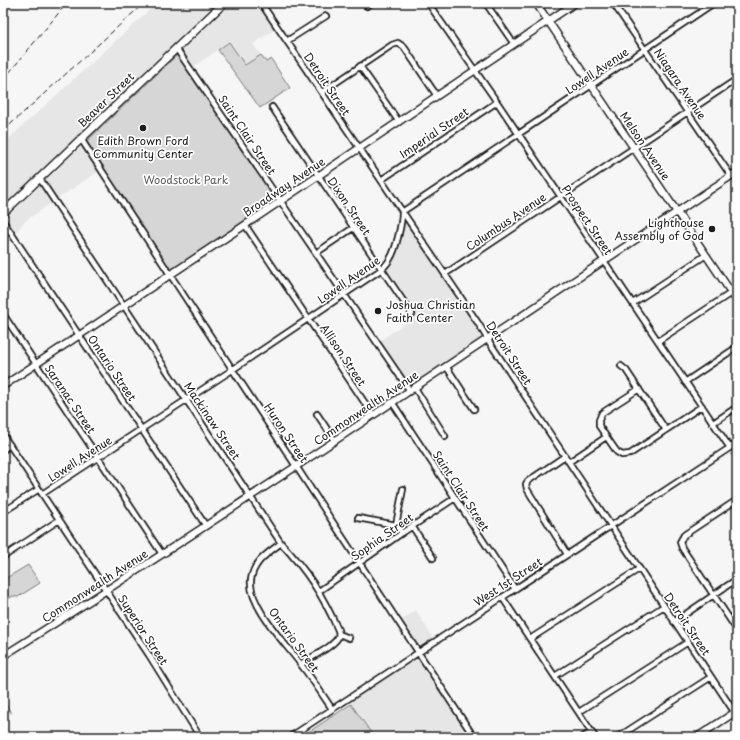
<svg xmlns="http://www.w3.org/2000/svg" width="740" height="740" viewBox="0 0 740 740" font-family="'Playpen Sans',sans-serif">
<style>
.built{fill:#e6e6e6}
.green{fill:#d6d6d6;stroke:#797979}
.lines{fill:none;stroke-linecap:round;stroke-linejoin:round}
.stream{stroke:#727272;stroke-width:1}
.street-casing{stroke:#1c1c1c;stroke-width:8}
.secondary-casing{stroke:#1c1c1c;stroke-width:9}
.primary-casing{stroke:#1c1c1c;stroke-width:10}
.street{stroke:#fff;stroke-width:4.5}
.secondary{stroke:#fff;stroke-width:6}
.primary{stroke:#fff;stroke-width:7}
.rail{stroke:#1c1c1c;stroke-width:1;stroke-dasharray:6 3;stroke-linecap:butt}
.poi-dot{fill:#1c1c1c;stroke:#fff;stroke-width:1.5}
.labels{text-anchor:middle;stroke-width:3.5;stroke-linejoin:round;paint-order:stroke}
.street-label{font-size:11px;fill:#1c1c1c;stroke:#fff}
.poi-label{font-size:11px;fill:#1c1c1c;stroke:#fff}
.park-label{font-size:11px;fill:#5d5d5d;stroke:#fff}
</style>
<rect width="100%" height="100%" fill="#f6f6f6"/>
<filter id="ink" filterUnits="userSpaceOnUse"><feTurbulence type="fractalNoise" baseFrequency=".025" numOctaves="2"/><feDisplacementMap in="SourceGraphic" scale="8" xChannelSelector="R" yChannelSelector="G"/><feConvolveMatrix kernelMatrix="1 2 1 2 8 2 1 2 1" color-interpolation-filters="sRGB"/></filter>
<g filter="url(#ink)">
<!-- built -->
<path class="built" d="M 157,3 L 216,3 L 3,207 L 3,144 Z
M 232,3 L 273,3 L 266,7 L 280,26 L 253,44 L 261,55 L 245,65 L 229,42 L 189,70 L 178,54 Z
M 86,142 L 102,169 L 25,221 L 3,249 L 3,221 Z
M 404,217 L 485,336 L 410,386 L 379,341 L 416,316 L 383,269 L 390,265 L 392,260 Z
M 416,610 L 434,640 L 419,649 L 400,621 Z
M 418,655 L 472,737 L 374,737 L 349,700 Z"/>
<!-- green -->
<path class="green" d="M 229,42 L 245,65 L 261,55 L 266,62 L 271,59 L 290,88 L 260,108 L 218,50 Z
M 178,54 L 278,200 L 171,272 L 86,142 Z
M 28,565 L 40,583 L 18,597 L 13,596 L 3,602 L 3,580 Z
M 351,704 L 374,737 L 301,737 Z"/>
<g class="lines">
<!-- stream -->
<path class="stream" d="M 3,700 L 11,713"/>
<defs>
<path id="street" d="M 261,3 L 478,323 L 490,343 L 737,716
M 428,3 L 497,102 L 730,448
M 613,3 L 731,176
M 487,5 L 514,44
M 367,6 L 371,3
M 287,41 L 326,16
M 176,48 L 410,391
M 360,66 L 399,122
M 322,92 L 392,45 L 398,43 L 404,47 L 437,96
M 272,107 L 412,314
M 81,139 L 474,737
M 40,179 L 281,543 C 306,570 323,595 338,630 C 339,633 339,636 337,639 C 330,649 311,657 301,664
M 381,180 L 497,102
M 3,221 L 206,526
M 245,225 L 373,415
M 316,253 L 353,228
M 445,274 L 737,79
M 633,303 L 706,255
M 3,314 L 162,554
M 658,341 L 731,293
M 446,366 L 474,409
M 621,366 L 626,370 L 666,430
M 685,382 L 737,347
M 415,388 L 445,436
M 639,389 L 602,413 L 599,420 L 599,426 L 617,452 L 622,455 L 630,454 L 702,406
M 392,402 L 515,589
M 317,414 L 335,441
M 713,423 L 737,407
M 3,435 L 149,655 L 200,737
M 3,450 L 10,445
M 565,456 L 528,481 L 526,484 L 527,489 L 567,554
M 569,462 L 606,437
M 42,494 L 229,372 L 382,269 C 385,266 388,263 390,259 C 396,250 402,223 402,212 L 714,3
M 737,500 L 684,535 L 680,542 L 682,548 L 737,630
M 3,512 L 39,489
M 358,518 L 396,525
M 412,526 L 433,558
M 402,533 L 396,525 L 403,489
M 281,543 C 268,553 253,562 251,580 C 248,606 288,646 302,666 C 313,680 322,694 332,709
M 3,557 L 59,520
M 319,591 L 402,533 L 455,498
M 502,597 L 595,737
M 674,622 L 737,579
M 339,634 L 349,638
M 530,639 L 639,569
M 555,676 L 664,606
M 579,712 L 688,642
M 290,737 L 737,443
M 583,737 L 592,732
M 618,737 L 711,677"/>
<path id="secondary" d="M 536,3 L 737,301
M 3,386 L 245,225 L 575,3
M 3,656 C 251,500 493,334 737,172
M 697,737 L 737,711"/>
<path id="primary" d="M 3,213 L 224,3"/>
</defs>
<!-- street casing -->
<use href="#street" class="street-casing"/>
<!-- secondary casing -->
<use href="#secondary" class="secondary-casing"/>
<!-- primary casing -->
<use href="#primary" class="primary-casing"/>
<!-- street -->
<use href="#street" class="street"/>
<!-- secondary -->
<use href="#secondary" class="secondary"/>
<!-- primary -->
<use href="#primary" class="primary"/>
<!-- rail -->
<path class="rail" d="M 3,13 L 14,3
M 3,80 L 67,3
M 3,131 L 144,3"/>
</g>
</g>
<!-- markers -->
<g class="poi-dot">
<circle cx="143" cy="128" r="4"/>
<circle cx="712" cy="229" r="4"/>
<circle cx="378" cy="311" r="4"/>
</g>
<g class="labels">
<!-- street labels -->
<g class="street-label">
<text transform="translate(597 71) rotate(-34)" y="4">Lowell Avenue</text>
<text transform="translate(327 84) rotate(56)" y="4">Detroit Street</text>
<text transform="translate(680 84) rotate(56)" y="4">Niagara Avenue</text>
<text transform="translate(106 100) rotate(-44)" y="4">Beaver Street</text>
<text transform="translate(434 133) rotate(-34)" y="4">Imperial Street</text>
<text transform="translate(247 135) rotate(56)" y="4">Saint Clair Street</text>
<text transform="translate(645 146) rotate(56)" y="4">Melson Avenue</text>
<text transform="translate(284 187) rotate(-34)" y="4">Broadway Avenue</text>
<text transform="translate(349 206) rotate(56)" y="4">Dixon Street</text>
<text transform="translate(587 220) rotate(56)" y="4">Prospect Street</text>
<text transform="translate(506 222) rotate(-34)" y="4">Columbus Avenue</text>
<text transform="translate(349 280) rotate(-35)" y="4">Lowell Avenue</text>
<text transform="translate(509 353) rotate(57)" y="4">Detroit Street</text>
<text transform="translate(343 355) rotate(56)" y="4">Allison Street</text>
<text transform="translate(112 368) rotate(56)" y="4">Ontario Street</text>
<text transform="translate(70 399) rotate(56)" y="4">Saranac Street</text>
<text transform="translate(366 408) rotate(-34)" y="4">Commonwealth Avenue</text>
<text transform="translate(212 421) rotate(56)" y="4">Mackinaw Street</text>
<text transform="translate(286 433) rotate(56)" y="4">Huron Street</text>
<text transform="translate(80 459) rotate(-33)" y="4">Lowell Avenue</text>
<text transform="translate(461 491) rotate(57)" y="4">Saint Clair Street</text>
<text transform="translate(382 537) rotate(-35)" y="4">Sophia Street</text>
<text transform="translate(508 582) rotate(-33)" y="4">West 1st Street</text>
<text transform="translate(95 586) rotate(-33)" y="4">Commonwealth Avenue</text>
<text transform="translate(687 624) rotate(56)" y="4">Detroit Street</text>
<text transform="translate(143 630) rotate(57)" y="4">Superior Street</text>
<text transform="translate(294 640) rotate(54)" y="4">Ontario Street</text>
</g>
<!-- poi labels -->
<g class="poi-label">
<text x="143" y="145">Edith Brown Ford<tspan x="143" dy="13">Community Center</tspan></text>
<text x="704" y="227" text-anchor="end">Lighthouse<tspan x="704" dy="13">Assembly of God</tspan></text>
<text x="386" y="309" text-anchor="start">Joshua Christian<tspan x="386" dy="13">Faith Center</tspan></text>
</g>
<!-- park labels -->
<g class="park-label">
<text x="186" y="184">Woodstock Park</text>
</g>
</g>
<!-- margin -->
<rect width="740" height="740" fill="none" stroke="#fff" stroke-width="16"/>
<rect x="8" y="8" width="724" height="724" fill="none" stroke="#1c1c1c" stroke-width="1.5" filter="url(#ink)"/>
</svg>
